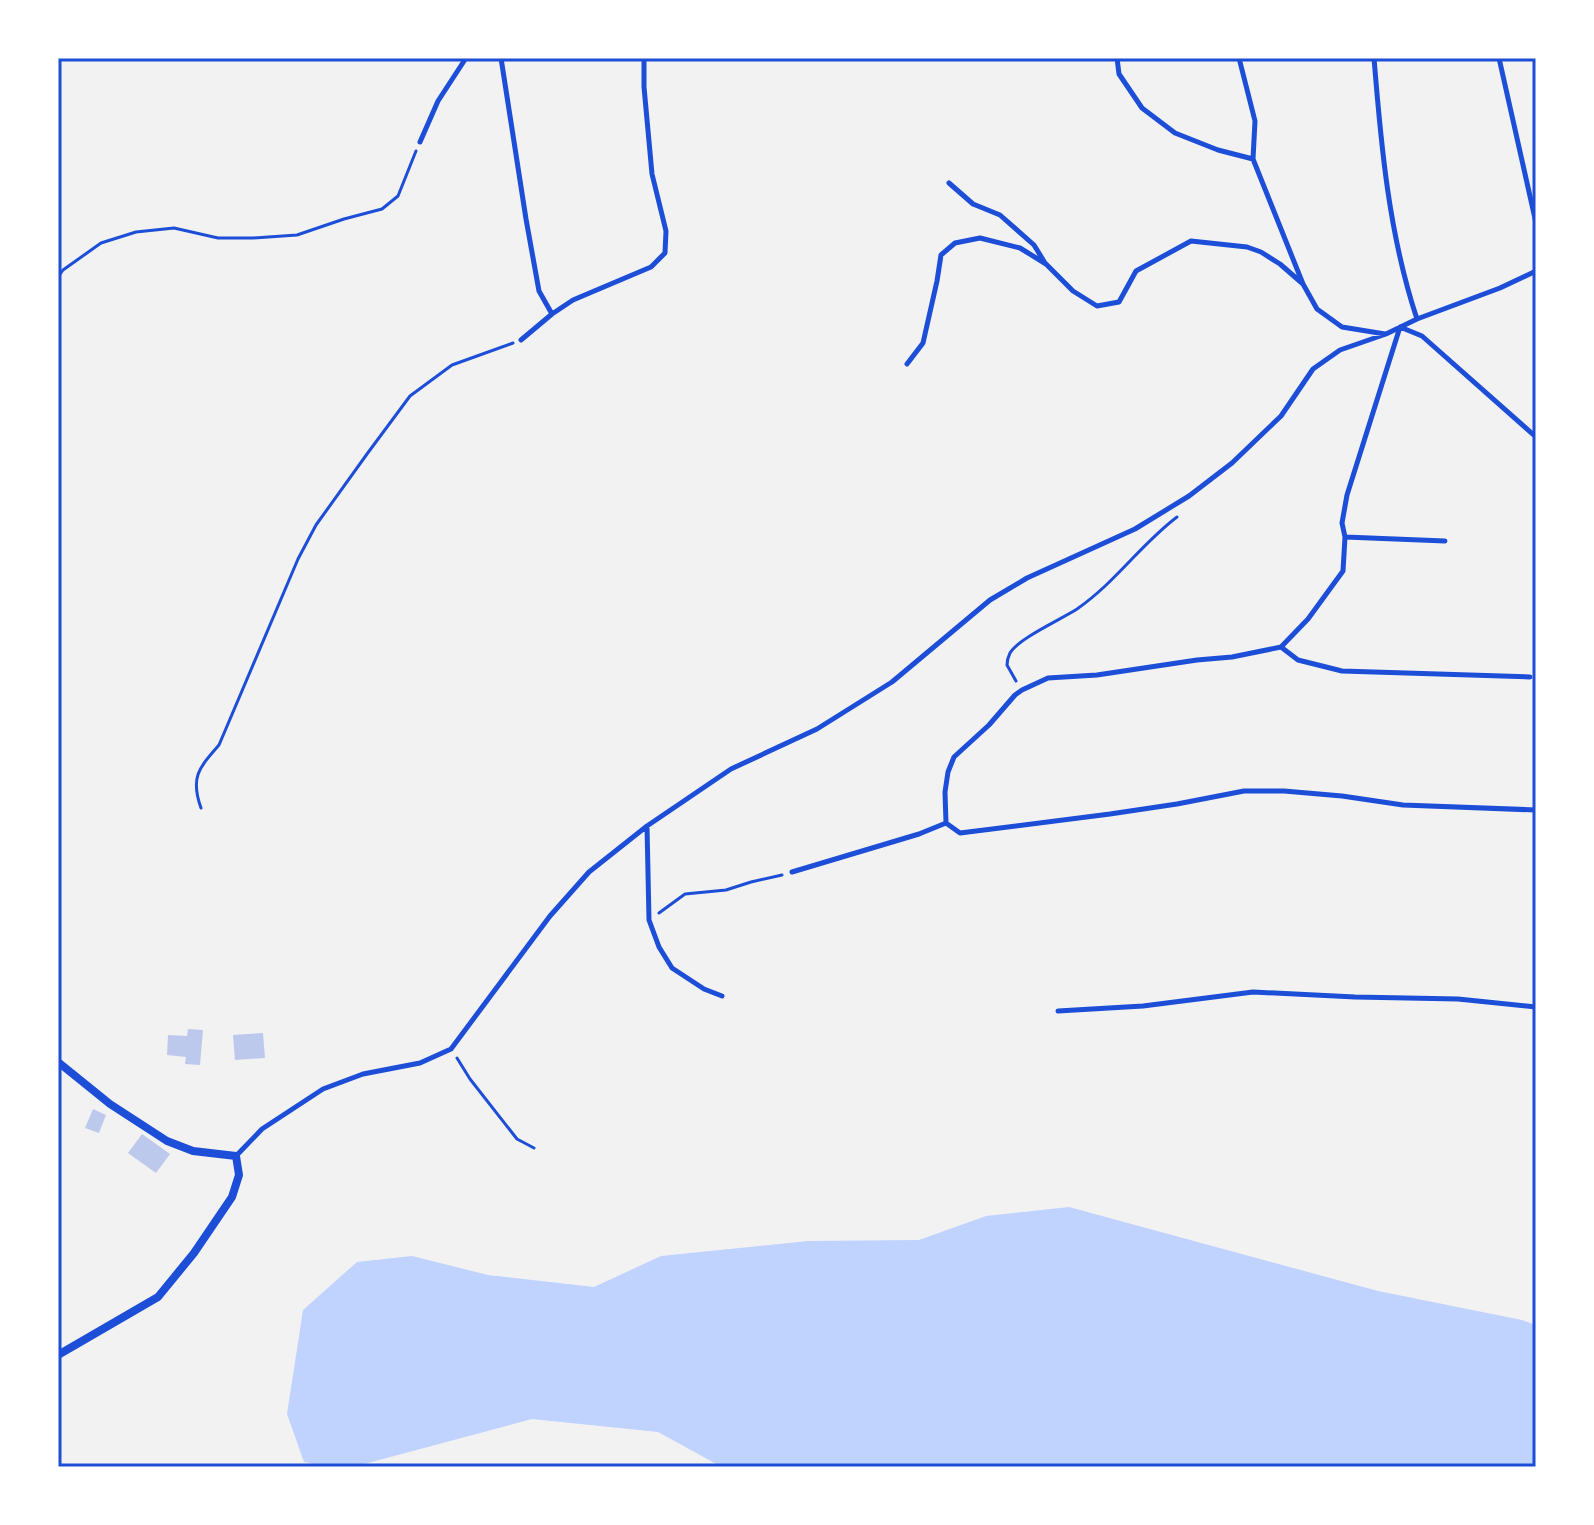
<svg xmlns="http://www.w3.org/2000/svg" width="1594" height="1525" viewBox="0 0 1594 1525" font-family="Manrope,sans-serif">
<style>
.water{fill:#bfd3fe}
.building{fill:#bdc9ec}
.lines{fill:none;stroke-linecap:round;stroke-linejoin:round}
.path{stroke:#1d4ed8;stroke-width:3}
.service{stroke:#1d4ed8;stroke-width:5}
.minor{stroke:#1d4ed8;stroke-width:8}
.neatline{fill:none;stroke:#1d4ed8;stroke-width:3}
</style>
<rect width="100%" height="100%" fill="#f2f2f2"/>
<!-- water -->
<path class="water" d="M 1069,1207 L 1378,1291 L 1522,1320 L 1536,1325 L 1536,1467 L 726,1467 L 720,1466 L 658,1432 L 532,1419 L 353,1467 L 328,1467 L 304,1462 L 287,1414 L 303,1310 L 357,1262 L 412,1256 L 488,1275 L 594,1287 L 661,1256 L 808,1241 L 919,1240 L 986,1216 Z"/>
<!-- building -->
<path class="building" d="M 188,1029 L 203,1030 L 200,1065 L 185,1064 L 186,1057 L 167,1055 L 168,1035 L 187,1036 Z
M 263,1033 L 265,1058 L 235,1060 L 233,1035 Z
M 93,1109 L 106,1115 L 99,1133 L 85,1128 Z
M 142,1134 L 170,1154 L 156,1173 L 128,1153 Z"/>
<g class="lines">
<!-- path -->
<path class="path" d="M 58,277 L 63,270 L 101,243 L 136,232 L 174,228 L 218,238 L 253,238 L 297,235 L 344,219 L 382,209 L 398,196 L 416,151
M 1016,681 L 1007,665 C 1007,661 1008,657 1010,653 C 1019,638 1060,620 1077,609 C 1116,582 1141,544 1177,517
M 201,808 C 190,777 199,768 219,745 L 298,559 L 316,525 L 367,454 L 410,396 L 452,365 L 513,343
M 659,913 L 685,894 L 726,890 L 751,882 L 782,875
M 457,1058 L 470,1079 L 517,1139 L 534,1148"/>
<!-- service -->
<path class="service" d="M 501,58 L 526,219 L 539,291 L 552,314
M 1117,58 L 1119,74 L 1142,108 L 1175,133 L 1218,150 L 1253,159 L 1303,284 L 1317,309 L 1342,327 L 1385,334
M 1239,58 L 1255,121 L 1253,159
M 1374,58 C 1381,145 1389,235 1417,319
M 1499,58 L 1536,223
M 420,142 L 438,101 L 466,58
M 949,183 L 973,204 L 1000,215 L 1034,245 L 1045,263
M 521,340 L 552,314 L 573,300 L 651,267 L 665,253 L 666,231 L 652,174 L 644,87 L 644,58
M 907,364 L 923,343 L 937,281 L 941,255 L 955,243 L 980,238 L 1020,248 L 1046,264 L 1073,291 L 1097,306 L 1119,302 L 1136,271 L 1191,241 L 1247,247 L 1261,252 L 1280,264 L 1303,284
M 1536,437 L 1422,336 L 1400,327 L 1347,495 L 1342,523 L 1345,537 L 1343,571 L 1308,619 L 1281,647 L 1232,657 L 1197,660 L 1097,675 L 1048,678 L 1022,690 L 1015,695 L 989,725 L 954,757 L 948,772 L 945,792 L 946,823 L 960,833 L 1110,814 L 1177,804 L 1244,791 L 1284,791 L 1342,796 L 1403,805 L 1536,810
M 1345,537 L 1445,541
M 1281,647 L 1298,660 L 1342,671 L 1530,677
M 647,826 L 649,920 L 659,947 L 672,968 L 704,989 L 722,996
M 792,872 L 919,834 L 946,823
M 1058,1011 L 1143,1006 L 1253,992 L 1355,997 L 1458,999 L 1536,1007
M 236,1156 L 262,1129 L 323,1089 L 363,1074 L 420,1063 L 451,1049 L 550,916 L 589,872 L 647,826 L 731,769 L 817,729 L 892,682 L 990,600 L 1027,578 L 1135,529 L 1189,496 L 1232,463 L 1281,416 L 1313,369 L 1340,350 L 1386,334 L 1417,319 L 1500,288 L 1536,271"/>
<!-- minor -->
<path class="minor" d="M 58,1062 L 110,1104 L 167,1141 L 193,1151 L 236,1156 L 239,1175 L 232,1197 L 194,1253 L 158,1297 L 58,1355"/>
</g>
<!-- border -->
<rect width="1594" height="1525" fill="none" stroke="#ffffff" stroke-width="120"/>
<rect x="60" y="60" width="1474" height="1405" class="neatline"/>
</svg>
